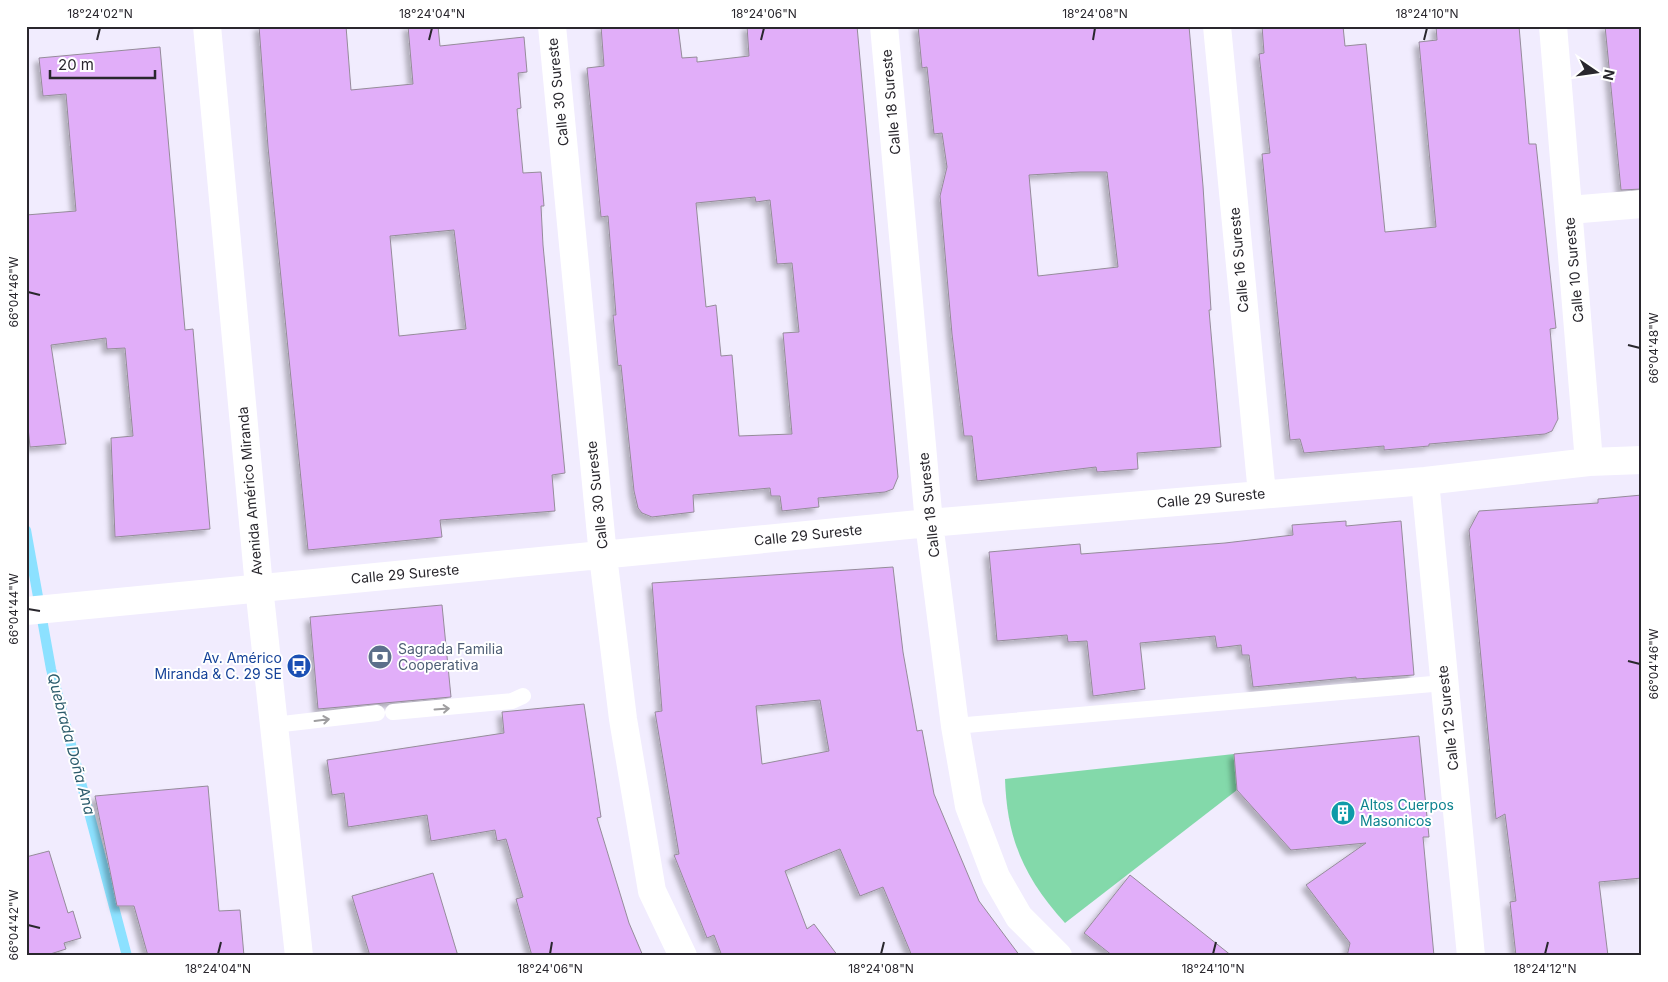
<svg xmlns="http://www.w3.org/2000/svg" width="1668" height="982" viewBox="0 0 1668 982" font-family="Inter,sans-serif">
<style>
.green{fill:#83d9aa}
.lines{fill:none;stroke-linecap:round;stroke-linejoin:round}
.stream{stroke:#8ce1ff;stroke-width:10}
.building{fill:#e1aef9;stroke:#958c9a;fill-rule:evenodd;filter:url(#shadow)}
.lane{stroke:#fff;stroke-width:16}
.street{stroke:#fff;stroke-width:28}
.secondary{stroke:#fff;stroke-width:28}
.oneway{stroke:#9f9ea0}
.ticks{fill:none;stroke:#29272d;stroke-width:2}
.labels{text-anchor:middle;stroke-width:4;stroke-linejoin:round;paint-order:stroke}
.street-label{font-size:14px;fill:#29272d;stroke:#fff}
.service-label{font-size:14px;fill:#4e5e75;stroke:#fff;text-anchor:start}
.transit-label{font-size:14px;fill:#164399;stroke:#fff;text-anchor:end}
.culture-label{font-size:14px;fill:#0d838f;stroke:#fff;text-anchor:start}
.water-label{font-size:15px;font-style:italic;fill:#2b5b6b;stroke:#fff}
.neatline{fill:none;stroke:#29272d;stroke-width:2}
.ticks-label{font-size:12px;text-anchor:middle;fill:#29272d}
</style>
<defs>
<filter id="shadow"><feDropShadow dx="-4.5" dy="4.5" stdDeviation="2.5" flood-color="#0004"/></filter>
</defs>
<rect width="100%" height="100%" fill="#f1ecfe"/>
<!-- green -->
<path class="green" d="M 1234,754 L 1237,790 L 1065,923 C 1024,878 1007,839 1005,779 Z"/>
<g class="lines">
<!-- stream -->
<path class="stream" d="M 26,530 L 51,669 L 127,956"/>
</g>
<!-- building -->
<path class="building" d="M 259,26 L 346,26 L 351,90 L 413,84 L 408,26 L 438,26 L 440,46 L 524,37 L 527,72 L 518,73 L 521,108 L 517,109 L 523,173 L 541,172 L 544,206 L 541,206 L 543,245 L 565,473 L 552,475 L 555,511 L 440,520 L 442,537 L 308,550 L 268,147 ZM 454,230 L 466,329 L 399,336 L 390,236 Z
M 601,26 L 678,26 L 682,58 L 697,57 L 697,62 L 749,56 L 747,26 L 857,26 L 898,477 L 893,489 L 885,492 L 818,498 L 819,507 L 782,511 L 780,496 L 771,496 L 770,488 L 693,495 L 694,512 L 652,517 L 642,513 L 638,508 L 634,491 L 621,365 L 618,366 L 613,315 L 616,315 L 608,216 L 601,217 L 587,68 L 604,66 ZM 755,197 L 756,202 L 770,200 L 777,264 L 792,263 L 799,332 L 783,333 L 792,434 L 739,436 L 732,355 L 721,356 L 716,305 L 706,307 L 696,203 Z
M 918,26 L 1189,26 L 1203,186 L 1211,310 L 1209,310 L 1221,447 L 1137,453 L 1138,469 L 1097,472 L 1096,467 L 977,481 L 972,436 L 964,436 L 952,334 L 940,196 L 947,167 L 942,133 L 934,134 L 927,67 L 922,68 ZM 1080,172 L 1107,172 L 1118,267 L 1038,276 L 1029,175 Z
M 1262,26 L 1343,26 L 1345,46 L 1366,44 L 1385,232 L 1436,227 L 1419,42 L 1437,40 L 1436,26 L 1519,26 L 1529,144 L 1536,144 L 1556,328 L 1550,329 L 1558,419 L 1552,431 L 1545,434 L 1429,444 L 1429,446 L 1384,450 L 1384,446 L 1304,453 L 1300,439 L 1290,440 L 1262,154 L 1270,153 L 1259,54 L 1264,53 Z
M 1605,26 L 1642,26 L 1642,189 L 1621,190 Z
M 160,47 L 185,330 L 193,329 L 210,529 L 115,537 L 111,438 L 133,436 L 125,348 L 107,349 L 106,338 L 51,345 L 66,444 L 30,447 L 26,407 L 26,215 L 76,211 L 66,94 L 43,96 L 39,58 Z
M 1642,495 L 1642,878 L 1599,882 L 1608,956 L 1516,956 L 1510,902 L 1516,901 L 1505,814 L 1496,819 L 1469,530 L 1479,511 L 1598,503 L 1598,499 Z
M 1346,521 L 1346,526 L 1401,521 L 1414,675 L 1356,679 L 1356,677 L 1253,687 L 1249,655 L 1242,655 L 1241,645 L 1217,648 L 1215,636 L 1140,643 L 1145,689 L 1093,696 L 1087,641 L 1068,642 L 1067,635 L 997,641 L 989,552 L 1080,544 L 1081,554 L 1225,543 L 1293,535 L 1292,525 Z
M 893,567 L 903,652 L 917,731 L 922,730 L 934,794 L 979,901 L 1020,956 L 912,956 L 883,887 L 860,896 L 840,849 L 785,871 L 807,929 L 814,924 L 838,956 L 722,956 L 714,935 L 707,938 L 674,855 L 679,854 L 655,712 L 662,711 L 652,583 ZM 820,700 L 829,751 L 762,764 L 756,706 Z
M 442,605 L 451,697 L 318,709 L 310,617 Z
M 584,704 L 601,817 L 597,818 L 629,923 L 643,956 L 532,956 L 516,899 L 523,897 L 506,839 L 497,841 L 495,830 L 431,841 L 427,815 L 348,827 L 344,793 L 332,795 L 327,760 L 504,733 L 502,712 Z
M 1419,736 L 1429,837 L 1423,837 L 1434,956 L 1347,956 L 1350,943 L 1306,885 L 1366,843 L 1291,850 L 1237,790 L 1234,754 Z
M 208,786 L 219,911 L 240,910 L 244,956 L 148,956 L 134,906 L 117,906 L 95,796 Z
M 49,851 L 68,913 L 73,911 L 81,938 L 64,943 L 66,949 L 44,956 L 26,956 L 26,857 Z
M 433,873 L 458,956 L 370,956 L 352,896 Z
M 1130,875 L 1232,956 L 1113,956 L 1084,933 Z"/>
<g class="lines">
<!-- lane -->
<path class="lane" d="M 393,712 L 512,701 L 523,696
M 274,725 L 377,713
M 955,726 L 1444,683"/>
<!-- street -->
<path class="street" d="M 552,26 L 603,556 L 623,719 L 652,891 L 683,956
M 884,26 L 929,523 L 955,726 L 969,806 L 996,877 L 1019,917 L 1058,956
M 1217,26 L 1262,494
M 1553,26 L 1589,462
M 1569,210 L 1642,204
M 1425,481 L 1471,956
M 26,611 L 929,523 L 1425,481 L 1589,462 L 1642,460"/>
<!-- secondary -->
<path class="secondary" d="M 207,26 L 259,587 L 299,956"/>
</g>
<!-- one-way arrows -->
<defs><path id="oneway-shaft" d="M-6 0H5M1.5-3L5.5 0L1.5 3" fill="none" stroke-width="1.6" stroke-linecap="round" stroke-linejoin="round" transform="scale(1.25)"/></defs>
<g class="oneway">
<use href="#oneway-shaft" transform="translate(442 709) rotate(-4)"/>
<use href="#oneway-shaft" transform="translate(322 720) rotate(-7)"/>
</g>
<!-- ticks -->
<path class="ticks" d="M 97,40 L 100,28M 429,40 L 432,28M 761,40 L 764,28M 1093,40 L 1095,28M 1424,40 L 1427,28M 28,292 L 40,295M 1628,345 L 1640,348M 28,609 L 40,611M 1628,661 L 1640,664M 28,925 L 40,928M 218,954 L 221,942M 550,954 L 552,942M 881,954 L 884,942M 1213,954 L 1216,942M 1545,954 L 1548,942"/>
<!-- icons -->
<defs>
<symbol id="bank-disc" viewBox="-11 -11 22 22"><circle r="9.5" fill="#5c6f8a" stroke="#fff"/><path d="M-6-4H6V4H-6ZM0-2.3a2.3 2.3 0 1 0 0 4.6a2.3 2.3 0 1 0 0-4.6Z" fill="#fff"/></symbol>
<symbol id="bus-disc" viewBox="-11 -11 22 22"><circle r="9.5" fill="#1a4fb4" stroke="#fff"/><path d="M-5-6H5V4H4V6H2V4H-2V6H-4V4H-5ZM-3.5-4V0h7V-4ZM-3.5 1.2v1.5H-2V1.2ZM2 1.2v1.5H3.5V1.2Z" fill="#fff"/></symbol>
<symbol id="building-disc" viewBox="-11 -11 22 22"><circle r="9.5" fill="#0f9aa8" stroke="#fff"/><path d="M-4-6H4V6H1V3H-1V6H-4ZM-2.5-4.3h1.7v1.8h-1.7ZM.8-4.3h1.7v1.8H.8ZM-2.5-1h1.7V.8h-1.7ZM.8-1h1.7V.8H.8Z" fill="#fff"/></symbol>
</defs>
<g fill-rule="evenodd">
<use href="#bank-disc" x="366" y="643" width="28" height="28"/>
<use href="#bus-disc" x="285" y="652" width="28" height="28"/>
<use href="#building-disc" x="1329" y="799" width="28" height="28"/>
</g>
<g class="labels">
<!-- street labels -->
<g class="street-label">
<text transform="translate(558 92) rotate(-96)" y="5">Calle 30 Sureste</text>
<text transform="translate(891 102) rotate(-95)" y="5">Calle 18 Sureste</text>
<text transform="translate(1239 260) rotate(-95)" y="5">Calle 16 Sureste</text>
<text transform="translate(1574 270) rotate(-95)" y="5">Calle 10 Sureste</text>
<text transform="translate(250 491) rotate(-95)" y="5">Avenida Américo Miranda</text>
<text transform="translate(597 495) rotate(-96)" y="5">Calle 30 Sureste</text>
<text transform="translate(1211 498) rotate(-5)" y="5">Calle 29 Sureste</text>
<text transform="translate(929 505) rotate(-96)" y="5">Calle 18 Sureste</text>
<text transform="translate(808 535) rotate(-6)" y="5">Calle 29 Sureste</text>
<text transform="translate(405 574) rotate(-5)" y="5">Calle 29 Sureste</text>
<text transform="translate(1448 718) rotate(-96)" y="5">Calle 12 Sureste</text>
</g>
<!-- service labels -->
<g class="service-label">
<text x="398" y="654">Sagrada Familia<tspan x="398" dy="16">Cooperativa</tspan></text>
</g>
<!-- transit labels -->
<g class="transit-label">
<text x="282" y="663">Av. Américo<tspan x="282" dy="16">Miranda &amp; C. 29 SE</tspan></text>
</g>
<!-- culture labels -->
<g class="culture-label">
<text x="1360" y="810">Altos Cuerpos<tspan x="1360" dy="16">Masonicos</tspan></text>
</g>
<!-- water labels -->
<g class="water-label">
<text transform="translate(71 744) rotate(75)" y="5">Quebrada Doña Ana</text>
</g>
</g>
<!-- border -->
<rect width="1668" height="982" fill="none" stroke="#ffffff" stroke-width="55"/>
<!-- north arrow -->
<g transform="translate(1596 72) rotate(103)" stroke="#ffffff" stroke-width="4" paint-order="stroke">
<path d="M0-4L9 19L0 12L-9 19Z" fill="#29272d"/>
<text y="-8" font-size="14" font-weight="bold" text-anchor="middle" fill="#29272d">N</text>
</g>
<!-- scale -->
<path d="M50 70v8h105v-8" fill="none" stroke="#29272d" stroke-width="2.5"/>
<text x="58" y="70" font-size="15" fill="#29272d" stroke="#ffffff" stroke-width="4" paint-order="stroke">20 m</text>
<rect x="28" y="28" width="1612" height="926" class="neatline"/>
<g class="ticks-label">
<text x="100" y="18">18°24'02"N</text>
<text x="432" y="18">18°24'04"N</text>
<text x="764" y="18">18°24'06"N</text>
<text x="1095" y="18">18°24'08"N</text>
<text x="1427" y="18">18°24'10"N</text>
<text transform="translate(14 292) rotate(-90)" y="4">66°04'46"W</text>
<text transform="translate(1654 348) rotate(-90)" y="4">66°04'48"W</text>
<text transform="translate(14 609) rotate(-90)" y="4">66°04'44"W</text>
<text transform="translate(1654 664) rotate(-90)" y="4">66°04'46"W</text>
<text transform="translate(14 925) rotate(-90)" y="4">66°04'42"W</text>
<text x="218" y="973">18°24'04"N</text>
<text x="550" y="973">18°24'06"N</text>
<text x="881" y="973">18°24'08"N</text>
<text x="1213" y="973">18°24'10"N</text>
<text x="1545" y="973">18°24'12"N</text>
</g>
</svg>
